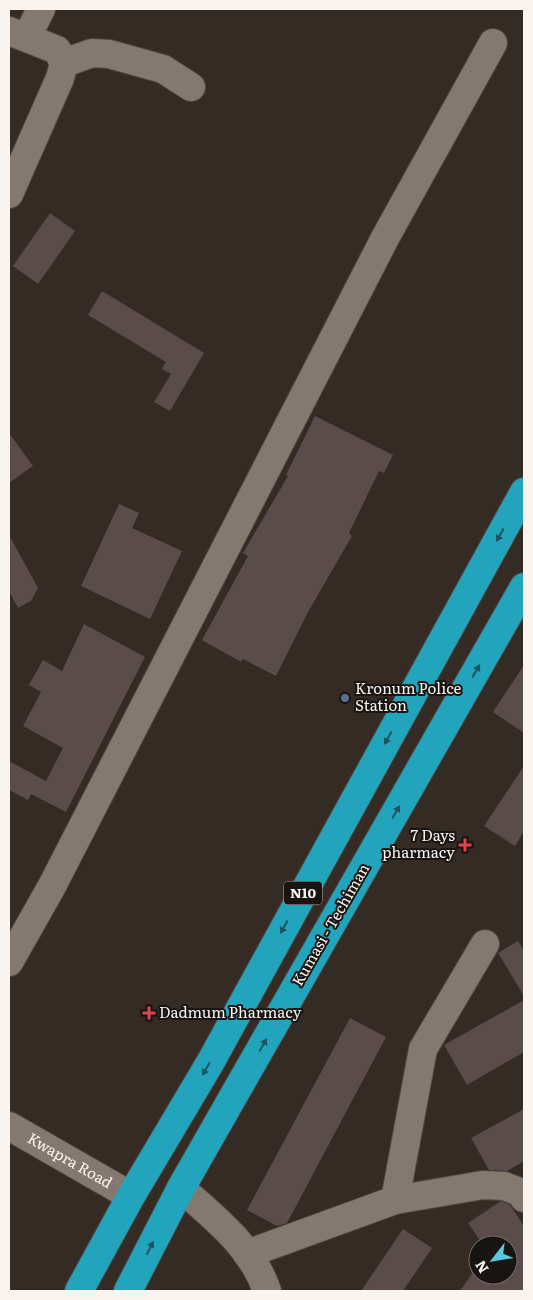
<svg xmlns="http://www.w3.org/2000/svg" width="533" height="1300" viewBox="0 0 533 1300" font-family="Literata,serif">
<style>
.building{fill:#594c4b}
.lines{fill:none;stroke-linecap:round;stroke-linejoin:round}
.minor-casing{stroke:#504a43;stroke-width:30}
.highway-casing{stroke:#504a43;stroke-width:30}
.minor{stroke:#837971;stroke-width:28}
.highway{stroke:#22a5bc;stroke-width:28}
.oneway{fill:#1c555e}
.service-dot{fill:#5c6f8a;stroke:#181411;stroke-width:2}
.health-dot{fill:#e0444e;stroke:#181411;stroke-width:2}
.labels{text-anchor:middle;stroke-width:4;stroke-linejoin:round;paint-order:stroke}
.shield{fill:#181411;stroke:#b6b1ac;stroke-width:1}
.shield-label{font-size:14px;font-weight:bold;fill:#f9f4ef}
.poi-label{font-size:15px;fill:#f9f4ef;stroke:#181411;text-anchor:start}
.street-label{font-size:15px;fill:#f9f4ef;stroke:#181411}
</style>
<rect width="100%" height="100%" fill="#332b24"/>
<!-- building -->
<path class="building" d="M 50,213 L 75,231 L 38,284 L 13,266 Z
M 102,291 L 204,353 L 170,411 L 154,402 L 171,374 L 162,369 L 166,362 L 88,315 Z
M 315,416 L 393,455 L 384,473 L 379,471 L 349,533 L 352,536 L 308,612 L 276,676 L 243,659 L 241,662 L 202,640 L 248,556 L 243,553 L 288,476 L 286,475 Z
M 9,433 L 33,466 L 9,483 Z
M 119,504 L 139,513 L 132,528 L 182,551 L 150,619 L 81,586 Z
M 9,535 L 38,588 L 31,601 L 18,608 L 9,591 Z
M 84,624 L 145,657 L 66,812 L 31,794 L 28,800 L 9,790 L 9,761 L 46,781 L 63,748 L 23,726 L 41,692 L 29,685 L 43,660 L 62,671 Z
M 524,665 L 524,733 L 493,712 Z
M 524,766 L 524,831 L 515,846 L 484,826 Z
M 518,941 L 524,951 L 524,996 L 498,953 Z
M 524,1000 L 524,1052 L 467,1085 L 444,1045 Z
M 350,1018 L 386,1037 L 287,1223 L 277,1226 L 247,1210 Z
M 524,1109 L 524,1161 L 507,1171 L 489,1170 L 471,1138 Z
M 501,1201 L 510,1205 L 524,1226 L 524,1291 L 460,1291 L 478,1265 L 478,1275 L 508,1275 L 508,1245 L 483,1245 L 468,1223 Z
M 403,1229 L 432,1248 L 403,1291 L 361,1291 Z"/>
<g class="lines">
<defs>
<g id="minor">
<path d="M 9,31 L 57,50 L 64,63 L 60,78 L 9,194"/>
<path d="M 27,37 L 41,9"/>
<path d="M 64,63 L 92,53 L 109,54 L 163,69 L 191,87"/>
<path d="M 9,962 L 52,886 L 385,238 L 493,43"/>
<path id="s1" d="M 9,1126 L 131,1196"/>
<path d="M 181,1188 C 215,1219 252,1246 267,1291"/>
<path d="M 395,1200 L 423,1049 L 485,944"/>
<path d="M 247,1254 L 395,1200 L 483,1185 L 504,1186 L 520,1192 L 524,1198"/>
</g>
<path id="highway" d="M 79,1291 L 131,1196 L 210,1063 L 524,492
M 128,1291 L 181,1188 L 524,587"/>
</defs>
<!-- minor casing -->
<use href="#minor" class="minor-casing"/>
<!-- highway casing -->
<use href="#highway" class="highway-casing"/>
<!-- minor -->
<use href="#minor" class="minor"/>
<!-- highway -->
<use href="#highway" class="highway"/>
</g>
<!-- one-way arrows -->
<defs><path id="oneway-solid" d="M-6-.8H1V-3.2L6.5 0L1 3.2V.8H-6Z" transform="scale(1.25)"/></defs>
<g class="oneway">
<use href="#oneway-solid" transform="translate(500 535) rotate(119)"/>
<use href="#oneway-solid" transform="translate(476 671) rotate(-60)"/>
<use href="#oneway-solid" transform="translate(388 738) rotate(119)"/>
<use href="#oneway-solid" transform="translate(396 812) rotate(-60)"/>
<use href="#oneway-solid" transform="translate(284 927) rotate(119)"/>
<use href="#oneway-solid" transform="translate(263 1045) rotate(-60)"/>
<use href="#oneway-solid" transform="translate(206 1069) rotate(120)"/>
<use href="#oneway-solid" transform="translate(150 1248) rotate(-63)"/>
</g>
<!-- markers -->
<circle class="service-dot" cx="345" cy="698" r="5"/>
<g class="health-dot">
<path d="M462.5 837.5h5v5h5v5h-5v5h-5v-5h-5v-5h5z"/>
<path d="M146.5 1005.5h5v5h5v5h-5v5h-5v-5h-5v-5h5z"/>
</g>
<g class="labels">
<!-- shield labels -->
<rect class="shield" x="284" y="881.5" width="38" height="23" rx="4"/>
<g class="shield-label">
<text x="303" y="898">N10</text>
</g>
<!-- poi labels -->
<g class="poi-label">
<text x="355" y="694">Kronum Police<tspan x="355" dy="17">Station</tspan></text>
<text x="455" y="841" text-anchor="end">7 Days<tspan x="455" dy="17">pharmacy</tspan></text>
<text x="159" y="1018">Dadmum Pharmacy</text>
</g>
<!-- street labels -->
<g class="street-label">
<text transform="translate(331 925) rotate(-60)" y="5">Kumasi - Techiman</text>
<text dy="5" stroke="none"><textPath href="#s1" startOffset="70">Kwapra Road</textPath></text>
</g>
</g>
<!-- border -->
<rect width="533" height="1300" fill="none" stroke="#f9f4ef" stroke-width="20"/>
<!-- north arrow -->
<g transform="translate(493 1260) rotate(239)"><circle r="24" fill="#181411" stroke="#726e6a"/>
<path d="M0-4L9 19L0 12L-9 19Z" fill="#56c9e1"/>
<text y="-8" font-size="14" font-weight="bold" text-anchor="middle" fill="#f9f4ef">N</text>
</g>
</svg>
